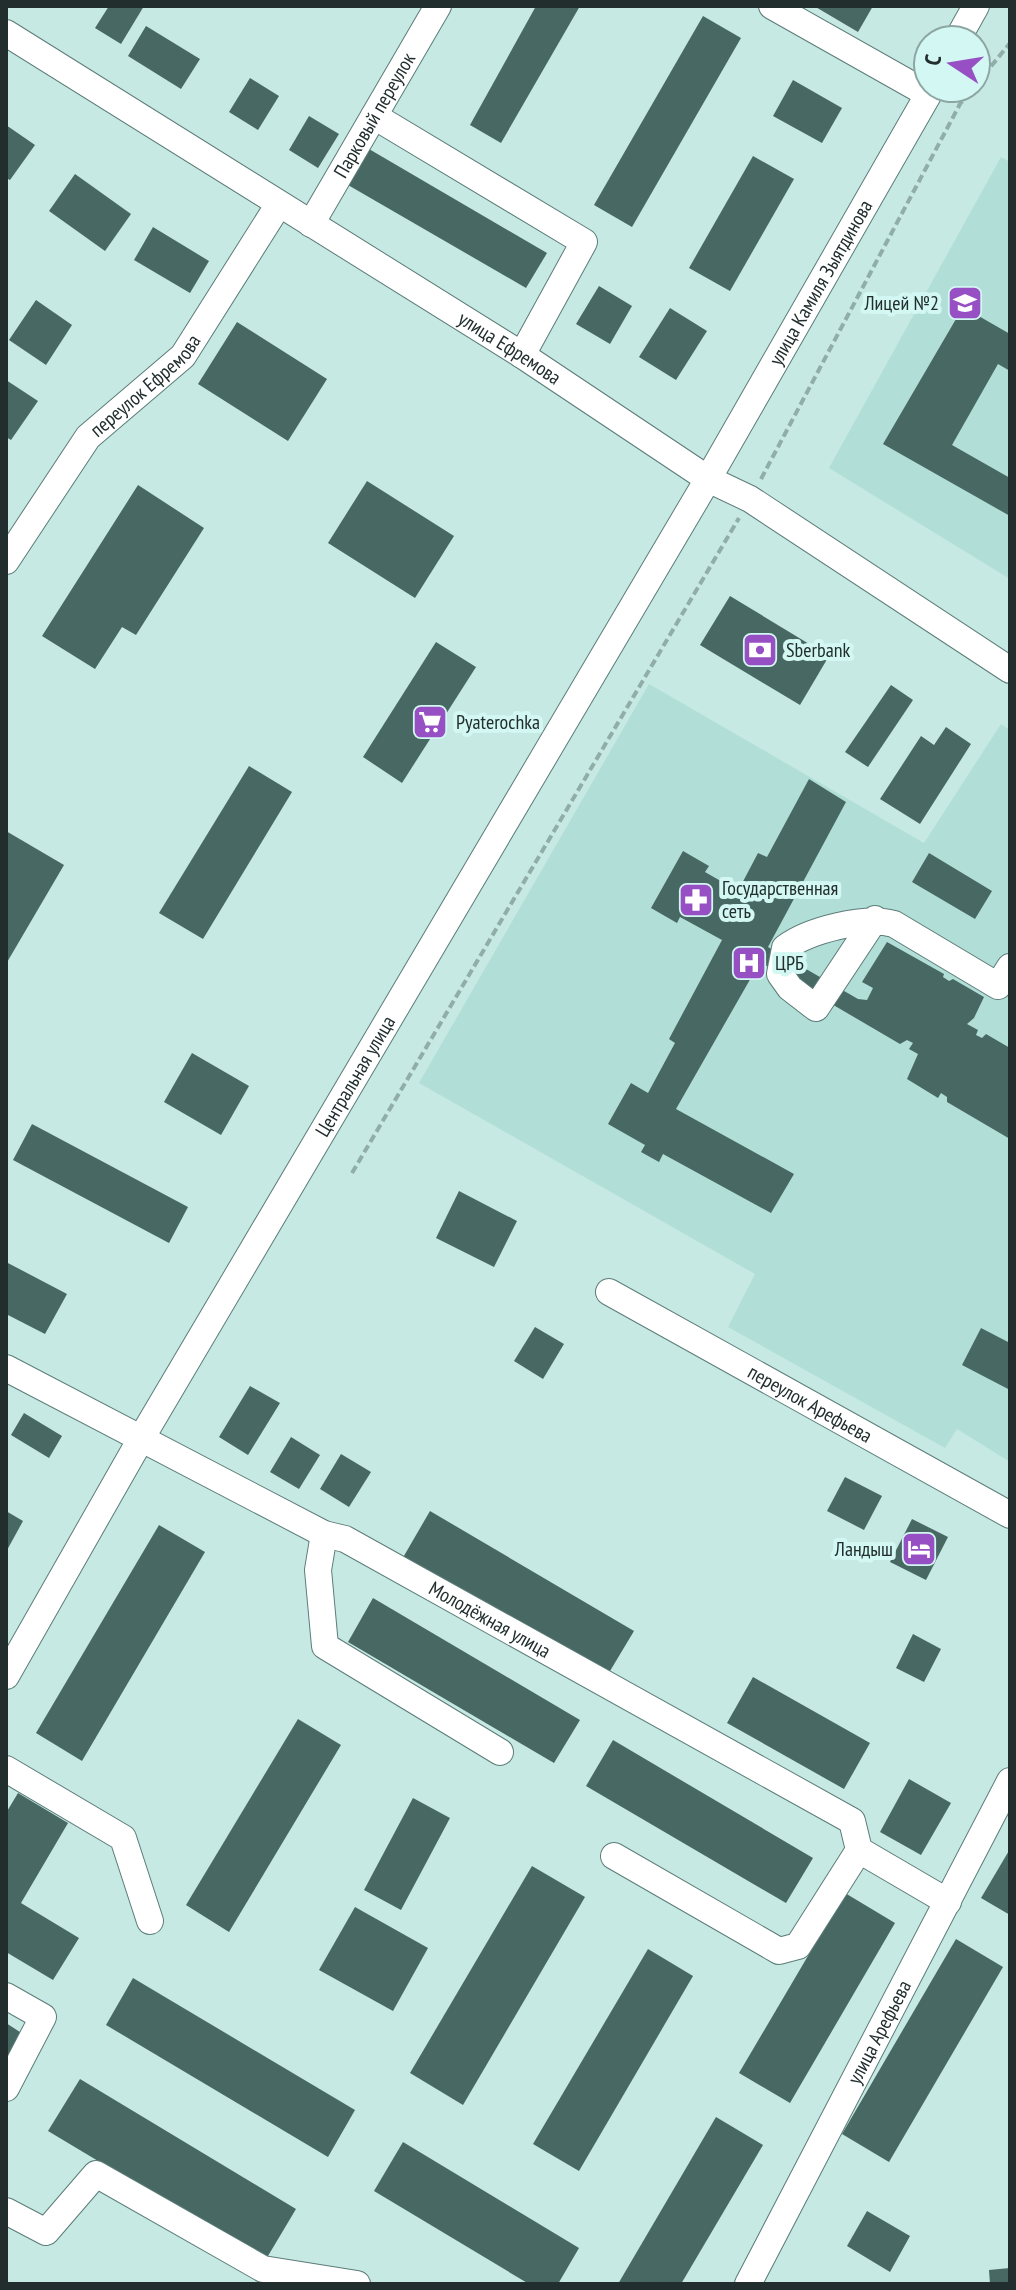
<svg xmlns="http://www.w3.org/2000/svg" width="1016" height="2290" font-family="'PT Sans Narrow',sans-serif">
<rect width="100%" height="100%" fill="#c6e9e4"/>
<g fill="#b2ded8">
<polygon points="1001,157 1010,162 1010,579 829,468"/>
<polygon points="649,684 924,843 1001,724 1010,730 1010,1462 957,1429 945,1448 728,1327 755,1274 419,1083"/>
</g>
<g fill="#486863">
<polygon points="109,6 144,6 121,44 95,28"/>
<polygon points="536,6 580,6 501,143 470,125"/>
<polygon points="814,6 873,6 858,32"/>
<polygon points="703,16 741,38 632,227 594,205"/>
<polygon points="146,26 200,59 181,89 128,56"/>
<polygon points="250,78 279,96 258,130 229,112"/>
<polygon points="793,80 842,108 822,143 773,116"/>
<polygon points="309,116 339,134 318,168 289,150"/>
<polygon points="6,125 35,145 10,180 6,178"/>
<polygon points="369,149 547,253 526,288 348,185"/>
<polygon points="753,156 794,179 730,291 689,268"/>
<polygon points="75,174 131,214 105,251 49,211"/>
<polygon points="153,227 209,261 190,293 134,260"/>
<polygon points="599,286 632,306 610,344 576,324"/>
<polygon points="36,300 72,325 46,365 9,340"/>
<polygon points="963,307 1010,334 1010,371 998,364 952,445 1010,478 1010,516 883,444"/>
<polygon points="670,308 707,331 676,380 639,357"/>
<polygon points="237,322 327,379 288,441 198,384"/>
<polygon points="6,380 38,401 11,440 6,437"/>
<polygon points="367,481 454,536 415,598 328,543"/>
<polygon points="138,485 204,528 136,635 122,627 95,669 42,636"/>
<polygon points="730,596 829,656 800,705 700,645"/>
<polygon points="436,642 476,667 402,783 363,757"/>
<polygon points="891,685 913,700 868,767 845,752"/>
<polygon points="946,727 971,744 920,824 880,799 921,736 934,745"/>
<polygon points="249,766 292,792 203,939 159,913"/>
<polygon points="809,779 846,802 768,947 858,999 867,1000 873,988 862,982 887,942 944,974 943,977 949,981 953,979 984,997 974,1018 967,1024 978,1030 976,1035 982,1038 986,1034 1010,1048 1010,1139 947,1102 947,1097 941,1093 938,1098 907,1079 918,1054 909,1049 913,1043 907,1040 900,1044 760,962 676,1109 794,1174 771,1213 663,1154 659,1162 641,1152 645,1145 608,1124 631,1083 648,1093 675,1043 669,1039 722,940 680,917 677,923 651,908 683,851 709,866 705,872 738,891 758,853 767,857"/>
<polygon points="6,831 64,865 6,964"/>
<polygon points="929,853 992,891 975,919 912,882"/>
<polygon points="192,1053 249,1086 221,1135 164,1102"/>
<polygon points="32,1124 188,1207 169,1243 13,1160"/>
<polygon points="459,1191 517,1221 494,1267 436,1238"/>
<polygon points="6,1262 67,1294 45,1334 6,1314"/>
<polygon points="535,1327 564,1344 543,1379 514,1361"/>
<polygon points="981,1328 1010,1343 1010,1390 962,1365"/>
<polygon points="250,1386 280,1403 248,1455 219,1437"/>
<polygon points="24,1413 62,1436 49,1458 11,1435"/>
<polygon points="291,1437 320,1455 299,1489 270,1472"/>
<polygon points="341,1454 371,1472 349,1507 320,1489"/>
<polygon points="845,1477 882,1496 864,1530 827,1511"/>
<polygon points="6,1511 23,1521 6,1552"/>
<polygon points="430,1511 634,1631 604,1681 401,1561"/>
<polygon points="912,1519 948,1537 926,1580 890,1562"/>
<polygon points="159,1525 205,1552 82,1761 36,1733"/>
<polygon points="373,1598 580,1720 554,1763 348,1642"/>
<polygon points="913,1634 941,1649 924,1682 896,1668"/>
<polygon points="753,1677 870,1743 844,1789 727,1723"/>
<polygon points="298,1719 341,1745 229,1932 186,1905"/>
<polygon points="613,1740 813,1858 786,1903 586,1786"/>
<polygon points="909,1779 951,1803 921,1855 880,1832"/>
<polygon points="18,1793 68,1823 21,1903 79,1938 53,1980 6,1952 6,1813"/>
<polygon points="413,1798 450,1818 401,1910 364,1890"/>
<polygon points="1010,1849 1010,1915 981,1898"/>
<polygon points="532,1866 585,1897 463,2105 410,2073"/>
<polygon points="845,1893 895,1923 790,2103 739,2073"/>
<polygon points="355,1907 428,1948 393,2011 319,1970"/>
<polygon points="956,1939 1003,1967 889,2162 842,2134"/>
<polygon points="648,1949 693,1976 579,2171 533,2144"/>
<polygon points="133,1978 355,2110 328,2157 106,2025"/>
<polygon points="6,2023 23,2034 6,2062"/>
<polygon points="80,2079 296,2209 265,2261 48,2131"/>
<polygon points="716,2117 763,2145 681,2284 618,2284"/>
<polygon points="403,2142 579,2248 558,2284 529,2284 374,2191"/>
<polygon points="867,2211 910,2236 890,2272 847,2246"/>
<polygon points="1010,2268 1010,2284 990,2284 989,2270"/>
</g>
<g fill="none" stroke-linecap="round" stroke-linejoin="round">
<g stroke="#5c7c78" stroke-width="28">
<g id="minor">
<polyline points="772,6 928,94"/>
<path id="s1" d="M 6,33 L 522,355 L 708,479 L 750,499 L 1010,670"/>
<polyline points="957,40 976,6"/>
<polyline points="374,116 584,242 522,355"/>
<path id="s2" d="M 311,224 L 438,6"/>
<path id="s3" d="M 6,561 L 88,437 L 183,356 L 279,204"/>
<path d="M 875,919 L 816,1008 L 790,988 L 780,974 L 785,948 C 809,930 865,916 894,924 L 998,986 L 1010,967"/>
<path id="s4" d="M 609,1292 L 1010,1515"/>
<path id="s5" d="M 6,1368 L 324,1534 L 345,1539 L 852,1821 L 859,1850 L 948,1902"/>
<polyline points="324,1534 318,1570 325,1646 500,1752"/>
<path id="s6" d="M 6,1676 L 142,1437 L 708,479 L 932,88"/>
<polyline points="6,1769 123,1838 150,1921"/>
<polyline points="614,1856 779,1951 798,1946 859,1850"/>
<polyline points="6,1996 43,2017 6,2088"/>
<polyline points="6,2211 46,2232 96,2174 263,2269 357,2284"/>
<path id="s7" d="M 748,2284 L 1010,1781"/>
</g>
</g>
<g stroke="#91ada9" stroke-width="4" stroke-dasharray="8 4" stroke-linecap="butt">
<polyline points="976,85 1010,43"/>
<polyline points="761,479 960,104 974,88"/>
<polyline points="352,1173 739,518"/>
</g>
<use href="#minor" stroke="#fff" stroke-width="26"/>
</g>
<defs>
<g id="school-square" transform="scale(1.8)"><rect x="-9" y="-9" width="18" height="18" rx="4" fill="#9750c4" stroke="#d3f7f2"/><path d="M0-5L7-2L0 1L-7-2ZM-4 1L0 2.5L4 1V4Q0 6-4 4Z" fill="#fff"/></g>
<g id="bank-square" transform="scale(1.8)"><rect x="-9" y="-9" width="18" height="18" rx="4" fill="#9750c4" stroke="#d3f7f2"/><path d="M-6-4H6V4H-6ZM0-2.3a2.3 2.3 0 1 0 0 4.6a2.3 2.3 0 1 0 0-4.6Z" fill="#fff"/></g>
<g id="supermarket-square" transform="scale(1.8)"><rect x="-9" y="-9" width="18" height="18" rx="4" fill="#9750c4" stroke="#d3f7f2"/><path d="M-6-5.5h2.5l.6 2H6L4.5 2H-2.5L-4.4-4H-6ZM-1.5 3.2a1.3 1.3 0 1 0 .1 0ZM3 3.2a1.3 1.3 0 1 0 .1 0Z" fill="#fff"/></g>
<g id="pharmacy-square" transform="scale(1.8)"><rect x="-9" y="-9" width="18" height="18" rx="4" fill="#9750c4" stroke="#d3f7f2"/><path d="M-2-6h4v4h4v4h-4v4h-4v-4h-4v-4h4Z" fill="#fff"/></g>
<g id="hospital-square" transform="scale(1.8)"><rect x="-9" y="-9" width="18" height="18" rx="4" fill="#9750c4" stroke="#d3f7f2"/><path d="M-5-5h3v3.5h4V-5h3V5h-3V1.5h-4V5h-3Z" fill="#fff"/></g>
<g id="hotel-square" transform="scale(1.8)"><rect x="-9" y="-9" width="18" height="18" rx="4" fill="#9750c4" stroke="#d3f7f2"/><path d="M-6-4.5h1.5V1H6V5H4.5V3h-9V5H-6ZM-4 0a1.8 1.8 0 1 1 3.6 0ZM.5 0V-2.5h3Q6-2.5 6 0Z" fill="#fff"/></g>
</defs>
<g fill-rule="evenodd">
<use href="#school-square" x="965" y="303"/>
<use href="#bank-square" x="760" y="650"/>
<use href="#supermarket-square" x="430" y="722"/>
<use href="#pharmacy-square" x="696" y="900"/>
<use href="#hospital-square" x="749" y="963"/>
<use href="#hotel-square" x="919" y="1549"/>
</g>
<g text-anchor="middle" stroke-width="8" stroke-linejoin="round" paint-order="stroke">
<g font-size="20" fill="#212e2d" stroke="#d3f7f2">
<text dy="7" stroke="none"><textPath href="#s2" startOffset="126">Парковый переулок</textPath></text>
<text dy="7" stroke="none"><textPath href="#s6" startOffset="1614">улица Камиля Зыятдинова</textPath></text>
<text dy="7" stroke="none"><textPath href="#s1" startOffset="594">улица Ефремова</textPath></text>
<text dy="7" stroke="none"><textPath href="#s3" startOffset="226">переулок Ефремова</textPath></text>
<text dy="7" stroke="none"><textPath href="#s6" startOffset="694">Центральная улица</textPath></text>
<text dy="7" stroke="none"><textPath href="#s4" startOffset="230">переулок Арефьева</textPath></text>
<text dy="7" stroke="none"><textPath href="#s5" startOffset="546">Молодёжная улица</textPath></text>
<text dy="7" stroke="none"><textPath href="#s7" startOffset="284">улица Арефьева</textPath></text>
</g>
<g font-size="20" fill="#212e2d" stroke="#d3f7f2" text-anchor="start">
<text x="939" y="310" text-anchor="end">Лицей №2</text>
<text x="786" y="657">Sberbank</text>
<text x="456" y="729">Pyaterochka</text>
<text x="722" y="895">Государственная<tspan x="722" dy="23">сеть</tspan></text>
<text x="775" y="970">ЦРБ</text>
<text x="893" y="1556" text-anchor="end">Ландыш</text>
</g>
</g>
<rect width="1016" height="2290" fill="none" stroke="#212e2d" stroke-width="16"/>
<g transform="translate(952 64) rotate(282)"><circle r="38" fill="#d3f7f2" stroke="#8ca7a3" stroke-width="2"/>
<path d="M0-6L14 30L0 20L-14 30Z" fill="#9750c4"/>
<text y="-12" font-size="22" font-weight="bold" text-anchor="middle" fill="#212e2d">С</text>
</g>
</svg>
